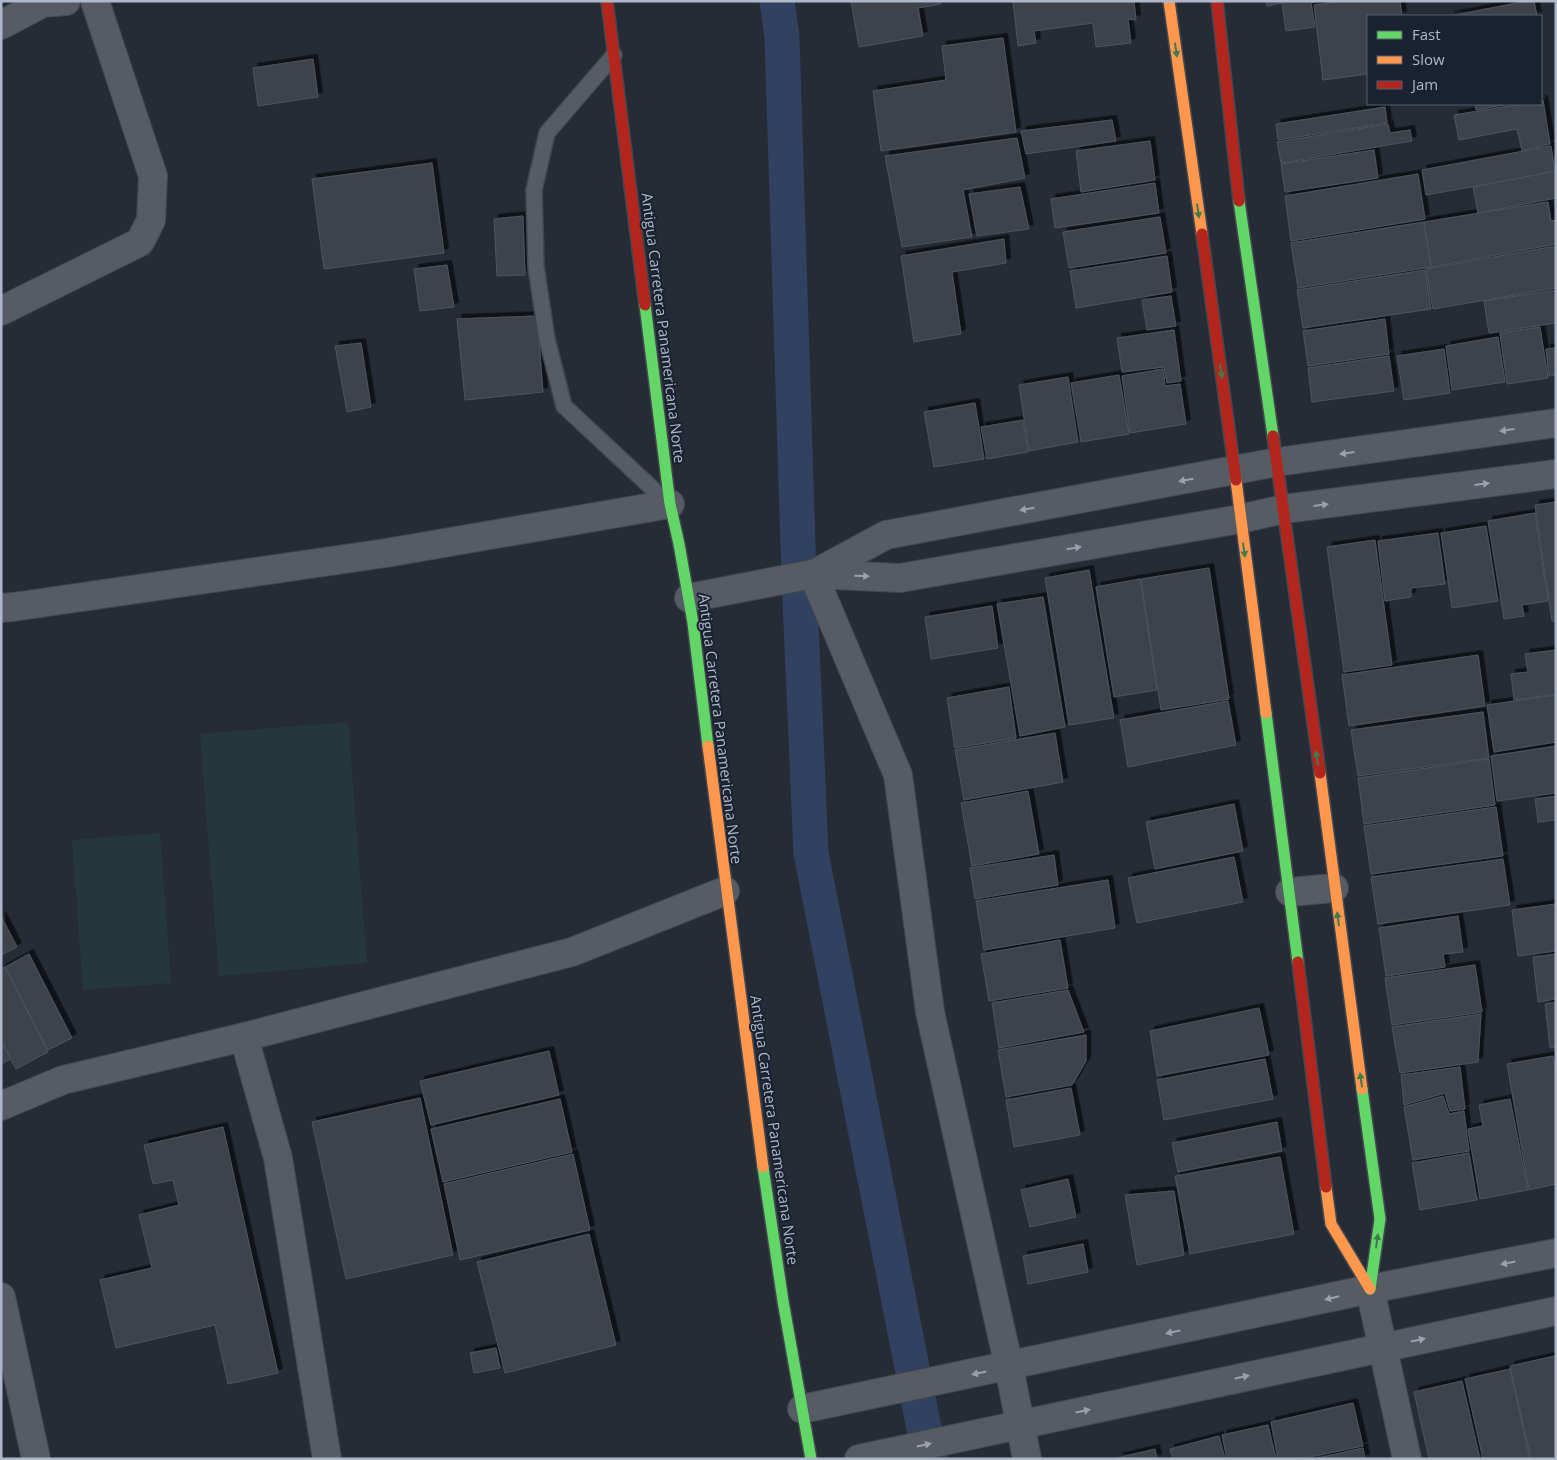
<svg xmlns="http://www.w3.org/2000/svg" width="1557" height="1460" font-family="'Open Sans',sans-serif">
<defs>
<filter id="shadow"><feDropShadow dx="4.5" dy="-4.5" stdDeviation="0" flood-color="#0009"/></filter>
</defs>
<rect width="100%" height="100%" fill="#262c36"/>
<g fill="#23373c">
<polygon points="348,722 367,963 219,976 200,734"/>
<polygon points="160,833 171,983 83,990 72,840"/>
</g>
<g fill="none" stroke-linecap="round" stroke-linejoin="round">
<polyline stroke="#30425f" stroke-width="35" points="777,1 782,37 799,577 811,853 930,1459"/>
</g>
<g fill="#3e434c" stroke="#4e545e" filter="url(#shadow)">
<polygon points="851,1 941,1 941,4 918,8 923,36 859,47"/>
<polygon points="1013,1 1134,1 1136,20 1128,19 1131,43 1096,47 1093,23 1034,31 1036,43 1018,46"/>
<polygon points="1266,1 1320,1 1311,3 1315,27 1286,31 1282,3 1267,6"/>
<polygon points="1341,1 1400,1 1402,16 1368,16 1368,74 1323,80 1314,5"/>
<polygon points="1527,1 1534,1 1537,16 1450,16"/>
<polygon points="1003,38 1016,132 881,151 873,91 946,80 942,46"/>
<polygon points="313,59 318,97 258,106 253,68"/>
<polygon points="1541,100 1543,100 1550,144 1522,151 1517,129 1459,140 1454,115 1522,104 1541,104"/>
<polygon points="1475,104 1509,104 1476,110"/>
<polygon points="1385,107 1387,123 1278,140 1276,124"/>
<polygon points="1112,120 1116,141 1026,154 1021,131"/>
<polygon points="1388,124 1390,133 1410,130 1412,141 1281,163 1277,142"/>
<polygon points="1017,138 1025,178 963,190 972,237 902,247 885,156"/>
<polygon points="1150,141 1155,180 1081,192 1076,151"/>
<polygon points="1551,146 1555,172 1426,195 1422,170"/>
<polygon points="1374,150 1378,178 1285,192 1281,164"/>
<polygon points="432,163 444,253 324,269 312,179"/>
<polygon points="1556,171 1556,198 1478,213 1473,187"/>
<polygon points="1418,174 1425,219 1291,241 1285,196"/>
<polygon points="1155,183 1159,213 1055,228 1051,199"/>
<polygon points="1020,187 1029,229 977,236 969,194"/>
<polygon points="1548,202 1551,221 1556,220 1556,244 1431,267 1424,222"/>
<polygon points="523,216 525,275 497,276 494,219"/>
<polygon points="1160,217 1166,253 1069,268 1063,232"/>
<polygon points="1424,222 1431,267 1298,288 1291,243"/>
<polygon points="1004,239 1006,263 952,272 961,334 914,342 901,256"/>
<polygon points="1556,246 1556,288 1433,309 1426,269"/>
<polygon points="1167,256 1172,292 1076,308 1070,271"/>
<polygon points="447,265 454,307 420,311 414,269"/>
<polygon points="1425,270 1431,309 1303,328 1297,290"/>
<polygon points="1556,290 1556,323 1489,333 1484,301"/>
<polygon points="1171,296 1176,326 1147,330 1142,300"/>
<polygon points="537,316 543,392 465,400 457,319"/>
<polygon points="1385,319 1389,354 1308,366 1303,331"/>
<polygon points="1540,327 1548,378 1507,384 1500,333"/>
<polygon points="1174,330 1181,381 1167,383 1164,367 1122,372 1117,338"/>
<polygon points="1498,337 1505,382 1452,390 1446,346"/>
<polygon points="361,343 371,407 347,412 335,346"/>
<polygon points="1556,348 1556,375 1549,376 1546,349"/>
<polygon points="1444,349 1450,393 1404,400 1397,356"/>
<polygon points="1389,356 1394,391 1312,402 1308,368"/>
<polygon points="1163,369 1165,386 1180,384 1186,424 1130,433 1122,376"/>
<polygon points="1119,375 1129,434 1081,442 1071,383"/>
<polygon points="1068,377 1078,442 1029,451 1019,385"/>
<polygon points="975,403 984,459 934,467 924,412"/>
<polygon points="1023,420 1028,452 987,459 981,427"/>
<polygon points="1556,502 1556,621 1552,621 1535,505"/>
<polygon points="1535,513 1548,601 1522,605 1524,616 1504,619 1488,521"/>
<polygon points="1486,526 1498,601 1452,608 1441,533"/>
<polygon points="1438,533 1445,584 1411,588 1411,597 1385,601 1378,541"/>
<polygon points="1375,540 1392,665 1344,672 1327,547"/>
<polygon points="1209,568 1229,699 1161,710 1141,579"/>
<polygon points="1089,570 1114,718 1069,725 1045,578"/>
<polygon points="1140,579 1157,690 1114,697 1096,587"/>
<polygon points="1043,597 1065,727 1020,736 997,604"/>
<polygon points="992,606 998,648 931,659 925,617"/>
<polygon points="1556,650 1556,694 1514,700 1511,674 1528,672 1525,654"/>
<polygon points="1478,655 1485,706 1349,726 1342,675"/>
<polygon points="1009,687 1016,738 955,748 947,698"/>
<polygon points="1556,695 1556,742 1494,752 1487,705"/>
<polygon points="1228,701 1236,745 1128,767 1120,720"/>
<polygon points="1483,712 1489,758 1358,776 1351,730"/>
<polygon points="1055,733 1063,782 964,800 955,750"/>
<polygon points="1556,746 1556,793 1497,801 1491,756"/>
<polygon points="1489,759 1495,805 1364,824 1358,778"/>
<polygon points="1028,791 1039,854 972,866 961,803"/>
<polygon points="1556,796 1556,820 1538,822 1535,799"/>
<polygon points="1234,804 1243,851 1155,869 1146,822"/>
<polygon points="1496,807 1503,856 1371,874 1364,826"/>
<polygon points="1054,855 1058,885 975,899 970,868"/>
<polygon points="1234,857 1243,902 1137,923 1128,878"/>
<polygon points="1503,859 1510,905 1378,924 1371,877"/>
<polygon points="1108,880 1115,928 984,950 976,901"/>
<polygon points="1556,904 1556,951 1518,956 1512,910"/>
<polygon points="1,916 17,947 1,955"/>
<polygon points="1458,916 1463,952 1443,954 1445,967 1386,976 1379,928"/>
<polygon points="1060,940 1068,988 989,1001 981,954"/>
<polygon points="29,954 72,1038 48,1050 5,967"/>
<polygon points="1556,954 1556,999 1538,1002 1533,957"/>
<polygon points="1475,965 1482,1012 1392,1025 1385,978"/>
<polygon points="5,967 48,1052 16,1069 1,1041 1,969"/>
<polygon points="1068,990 1084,1032 999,1048 992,1003"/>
<polygon points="1556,1002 1556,1047 1550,1048 1545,1004"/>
<polygon points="1259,1008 1269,1055 1157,1076 1150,1031"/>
<polygon points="1481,1014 1478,1062 1400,1073 1392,1027"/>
<polygon points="1086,1035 1086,1061 1072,1085 1006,1097 998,1050"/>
<polygon points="1,1041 11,1059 1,1064"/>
<polygon points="549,1051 559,1095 431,1125 420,1081"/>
<polygon points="1553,1056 1556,1070 1556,1184 1529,1190 1507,1064"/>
<polygon points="1265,1059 1273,1099 1164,1120 1157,1080"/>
<polygon points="1460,1067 1465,1109 1450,1111 1445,1093 1404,1105 1401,1075"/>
<polygon points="1071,1088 1080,1135 1014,1147 1006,1100"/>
<polygon points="1443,1096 1449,1114 1464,1111 1469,1151 1413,1160 1404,1107"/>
<polygon points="420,1098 453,1255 346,1279 312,1122"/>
<polygon points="560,1099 572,1152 443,1182 431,1129"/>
<polygon points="1510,1099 1528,1190 1480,1199 1468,1129 1483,1126 1479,1105"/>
<polygon points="1277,1122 1282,1151 1178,1172 1172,1143"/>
<polygon points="223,1127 278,1373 228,1384 215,1325 116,1348 100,1280 152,1268 139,1215 179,1205 173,1180 153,1184 144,1145"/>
<polygon points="1469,1153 1477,1200 1420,1210 1412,1163"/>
<polygon points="573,1154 590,1230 460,1260 444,1184"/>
<polygon points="1280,1157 1294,1234 1190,1254 1175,1176"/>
<polygon points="1068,1179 1076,1217 1030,1227 1021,1190"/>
<polygon points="1174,1191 1184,1255 1137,1265 1125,1195"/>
<polygon points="589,1234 616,1345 505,1373 477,1262"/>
<polygon points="1083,1244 1088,1272 1028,1284 1023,1256"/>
<polygon points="496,1348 500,1368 474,1373 470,1353"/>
<polygon points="1555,1356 1556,1459 1531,1459 1510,1366"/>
<polygon points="1510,1369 1530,1459 1483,1459 1465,1379"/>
<polygon points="1462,1381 1480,1459 1429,1459 1414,1392"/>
<polygon points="1353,1403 1363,1446 1300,1459 1278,1459 1271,1422"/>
<polygon points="1268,1425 1276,1459 1227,1459 1222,1435"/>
<polygon points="1219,1436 1225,1459 1173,1459 1170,1449"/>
<polygon points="1363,1448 1365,1459 1313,1459"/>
<polygon points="1155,1449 1157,1459 1117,1458"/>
</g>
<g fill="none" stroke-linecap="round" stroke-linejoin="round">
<g stroke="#43474f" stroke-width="18">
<polyline id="lane" points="614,55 547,133 534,190 536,267 547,339 564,406 669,504"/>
</g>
<g stroke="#43474f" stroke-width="30">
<g id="street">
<polyline points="1,25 43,3 66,1"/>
<polyline points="1,311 140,242 151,220 153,176 95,1"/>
<polyline points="813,574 898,775 930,1012 1009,1367 1027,1459"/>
<polyline points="814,574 886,535 1277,462 1556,423"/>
<polyline points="689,598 813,574 900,578 1240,519 1284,509 1556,474"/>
<polyline points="1,608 13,607 386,553 670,504"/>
<polyline points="1290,892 1334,888"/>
<polyline points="244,1037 278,1158 327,1459"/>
<polyline points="1,1106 63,1080 244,1037 572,952 725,891"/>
<polyline points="1370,1289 1407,1459"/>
<polyline points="1,1297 36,1459"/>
<polyline points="802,1409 1370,1289 1556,1253"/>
<polyline points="859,1459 1556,1311"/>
</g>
</g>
<g stroke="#43474f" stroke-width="14">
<g id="fast">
<polyline points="1239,201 1273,436"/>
<polyline points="645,305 670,504 679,544 693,623 708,746"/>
<polyline points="1266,713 1298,962"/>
<polyline points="1362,1089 1380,1219 1370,1289"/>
<polyline points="763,1167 783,1301 811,1459"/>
</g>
</g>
<g stroke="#43474f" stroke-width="14">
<g id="slow">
<polyline points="1169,1 1202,234"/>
<polyline points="1236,480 1266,713"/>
<polyline points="708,746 763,1167"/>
<polyline points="1320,773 1362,1089"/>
<polyline points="1326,1187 1331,1224 1370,1289"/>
</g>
</g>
<g stroke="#43474f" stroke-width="14">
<g id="jam">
<polyline points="607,1 645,305"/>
<polyline points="1217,1 1239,201"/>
<polyline points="1202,234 1236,480"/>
<polyline points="1273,436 1320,773"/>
<polyline points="1298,962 1326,1187"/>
</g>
</g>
<use href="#lane" stroke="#565b64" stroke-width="15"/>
<use href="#street" stroke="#565b64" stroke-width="28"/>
<use href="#fast" stroke="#63d668" stroke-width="11"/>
<use href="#slow" stroke="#ff974d" stroke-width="11"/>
<use href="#jam" stroke="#b3261e" stroke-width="11"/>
</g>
<defs><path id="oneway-solid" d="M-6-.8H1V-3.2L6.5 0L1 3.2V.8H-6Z" transform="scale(1.25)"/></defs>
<g fill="#3e7c4c">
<use href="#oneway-solid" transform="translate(1176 50) rotate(82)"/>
<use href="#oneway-solid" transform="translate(1198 211) rotate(82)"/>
<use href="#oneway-solid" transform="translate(1221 371) rotate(82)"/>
<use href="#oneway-solid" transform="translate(1244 550) rotate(82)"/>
<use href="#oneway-solid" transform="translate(1317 758) rotate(-98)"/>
<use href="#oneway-solid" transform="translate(1338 919) rotate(-98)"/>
<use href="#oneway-solid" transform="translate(1361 1080) rotate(-98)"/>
<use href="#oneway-solid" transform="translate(1377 1241) rotate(-82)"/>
</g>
<g fill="#99a1af">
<use href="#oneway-solid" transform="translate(1507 430) rotate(172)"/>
<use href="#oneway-solid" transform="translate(1347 453) rotate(172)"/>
<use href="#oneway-solid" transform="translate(1186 480) rotate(170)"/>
<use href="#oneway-solid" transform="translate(1482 484) rotate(-7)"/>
<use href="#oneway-solid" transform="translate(1321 505) rotate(-7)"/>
<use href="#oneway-solid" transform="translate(1027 509) rotate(170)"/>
<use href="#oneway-solid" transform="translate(1074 548) rotate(-10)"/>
<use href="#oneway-solid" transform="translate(862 576) rotate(2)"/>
<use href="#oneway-solid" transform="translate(1508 1263) rotate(169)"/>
<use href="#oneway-solid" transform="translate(1332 1298) rotate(167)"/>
<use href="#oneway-solid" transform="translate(1173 1332) rotate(168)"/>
<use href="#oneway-solid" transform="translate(1418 1340) rotate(-12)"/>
<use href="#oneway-solid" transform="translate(979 1373) rotate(168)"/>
<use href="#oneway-solid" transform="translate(1242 1377) rotate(-12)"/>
<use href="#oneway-solid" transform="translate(1083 1411) rotate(-12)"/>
<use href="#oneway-solid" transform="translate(924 1445) rotate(-12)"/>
</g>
<g text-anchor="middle" stroke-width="4" stroke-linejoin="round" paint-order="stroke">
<g font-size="15" fill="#afb8c8" stroke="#1a2231">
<text transform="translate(663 328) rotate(83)" y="5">Antigua Carretera Panamericana Norte</text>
<text transform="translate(720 729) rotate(83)" y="5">Antigua Carretera Panamericana Norte</text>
<text transform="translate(774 1130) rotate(82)" y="5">Antigua Carretera Panamericana Norte</text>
</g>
</g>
<rect width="1557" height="1460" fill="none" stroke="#afb8c8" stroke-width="5"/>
<rect x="1367" y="15" width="175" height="90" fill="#1a2231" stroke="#565e6d"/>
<rect x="1377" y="31" width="25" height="8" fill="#63d668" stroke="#565e6d"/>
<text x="1412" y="40" font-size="15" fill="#afb8c8">Fast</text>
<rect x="1377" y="56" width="25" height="8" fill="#ff974d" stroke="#565e6d"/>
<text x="1412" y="65" font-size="15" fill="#afb8c8">Slow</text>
<rect x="1377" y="81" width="25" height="8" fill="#b3261e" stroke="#565e6d"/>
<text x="1412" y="90" font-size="15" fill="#afb8c8">Jam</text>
</svg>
